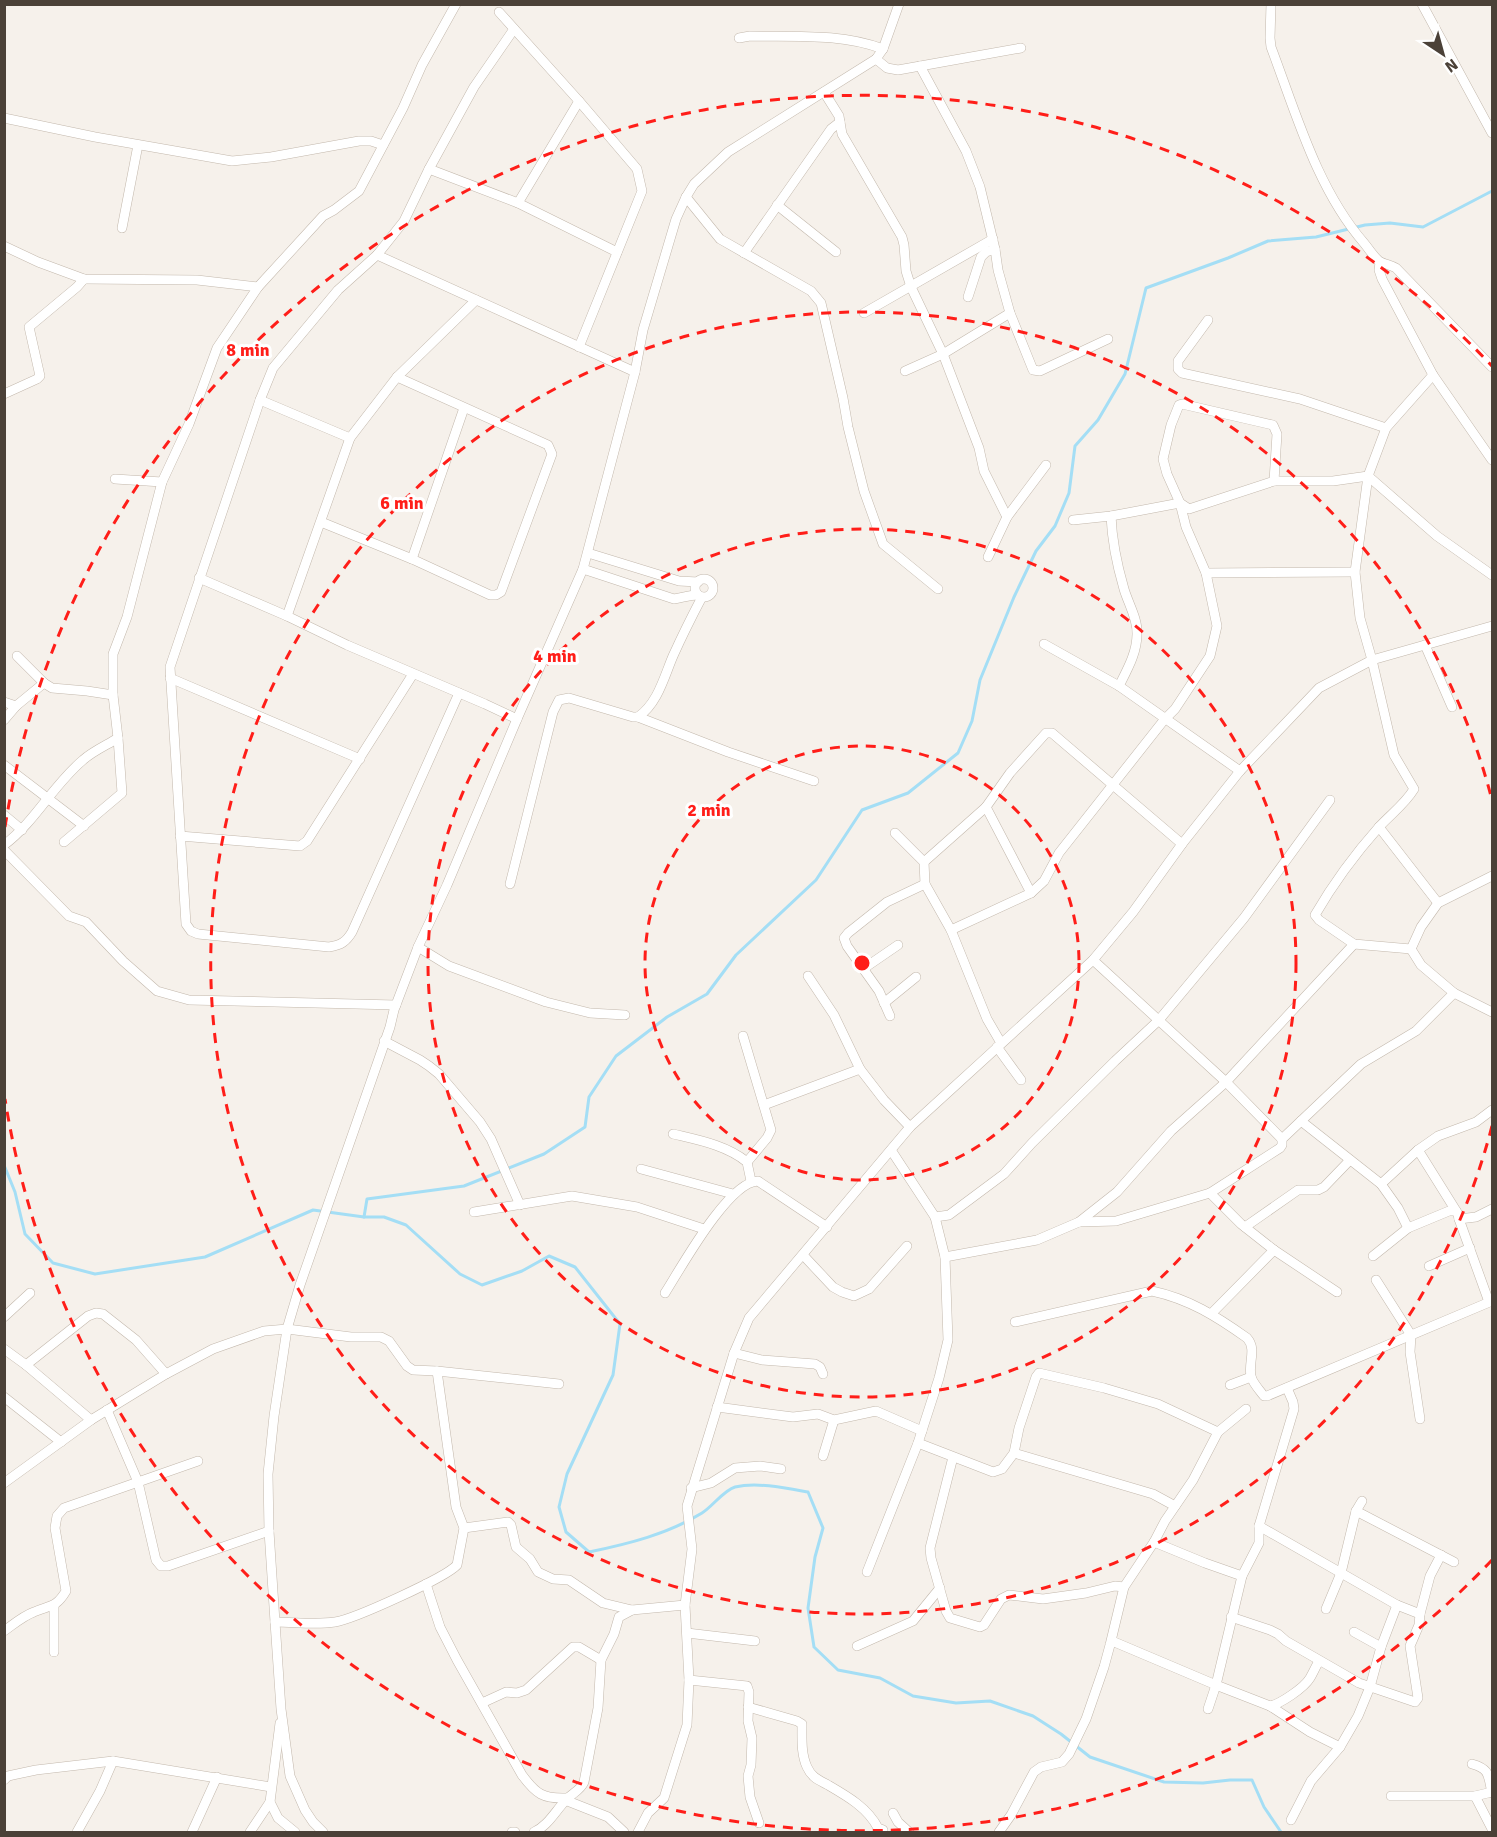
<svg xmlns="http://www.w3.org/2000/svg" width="1497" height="1837" font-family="Signika,sans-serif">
<rect width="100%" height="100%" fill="#f6f1eb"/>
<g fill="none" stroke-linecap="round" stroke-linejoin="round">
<g stroke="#a4def5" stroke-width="3">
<path d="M 4,1165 L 15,1192 L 25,1234 L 53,1263 L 95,1274 L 205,1257 L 313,1210 L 364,1217 L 384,1217 L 406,1225 L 460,1274 L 482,1285 L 522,1271 L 549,1256 L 575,1267 L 620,1324 L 613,1375 L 567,1474 L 559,1507 L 566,1532 L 589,1552 C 628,1544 668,1534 702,1513 C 712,1507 724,1490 735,1487 C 757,1482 786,1488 808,1492 L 823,1528 L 815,1557 L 808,1608 L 814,1647 L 838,1670 L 880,1678 L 913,1696 L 956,1703 L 990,1701 L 1033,1716 L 1061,1734 L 1090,1757 L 1164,1782 L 1203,1783 L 1230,1780 L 1252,1780 L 1264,1807 L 1281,1832"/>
<polyline points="364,1217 367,1199 464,1186 544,1154 585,1127 589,1097 616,1056 667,1017 707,994 736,955 816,880 862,810 908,793 958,753 972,721 980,680 1014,597 1036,551 1055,526 1069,493 1075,446 1098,420 1125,374 1146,288 1228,258 1268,241 1316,237 1365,225 1390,223 1423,227 1492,191"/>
</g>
<g stroke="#c3b8ac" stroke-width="10">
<g id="minor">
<path d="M 1271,4 L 1270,38 L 1271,47 C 1296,113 1317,189 1364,243 C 1369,249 1374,257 1379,261 C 1384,264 1391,265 1396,268 L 1492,367"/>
<polyline points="1422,4 1492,133"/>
<polyline points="499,12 579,101 637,169 642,191 579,347"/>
<path d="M 739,38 L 750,36 C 794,37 841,33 883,49"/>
<polyline points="876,59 887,68 898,70 1021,48"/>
<polyline points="920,66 966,151 980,187 995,249 998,270 1010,313 1033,370 1040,371 1108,339"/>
<polyline points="824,92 839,116 842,134 902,237 904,245 906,271 911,287 943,354 979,448 984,471 1007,517"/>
<polyline points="4,118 95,137 232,161 271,157 359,141 371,141 383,145"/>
<polyline points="429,169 518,203 617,252"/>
<polyline points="686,197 720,239 811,291 821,303 843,398 848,427 864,491 883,544 938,589"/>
<polyline points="518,203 579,101"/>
<polyline points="777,205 836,252"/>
<polyline points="122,228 138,145"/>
<polyline points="4,246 38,262 84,279 197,280 258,287"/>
<polyline points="744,253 831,129 840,122"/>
<polyline points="377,255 635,372"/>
<polyline points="1380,262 1379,270 1382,279 1433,375 1492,460"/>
<polyline points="968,297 981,257 986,252 995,249"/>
<polyline points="864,313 993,239"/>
<polyline points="1208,320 1178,361 1178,369 1182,373 1300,399 1386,428"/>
<polyline points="905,371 943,354 1010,313"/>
<polyline points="4,394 37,379 40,376 29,327 77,287 84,279"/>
<polyline points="260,400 350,438"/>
<polyline points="115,479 162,482"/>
<path d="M 1111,516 C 1112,541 1117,565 1124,589 C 1128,603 1138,619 1137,634 C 1137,653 1127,670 1119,686"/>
<polyline points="1073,520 1111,516 1180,503 1189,509 1274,481 1333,481 1368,476 1437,536 1492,575"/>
<polyline points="321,522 412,559 490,595 496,595 501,592 552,454 548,445 397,377"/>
<polyline points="588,553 679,581 698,582"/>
<polyline points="988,557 1007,517 1046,465"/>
<polyline points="412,559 464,408"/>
<path d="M 583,569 L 674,599 C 682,598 689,595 698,595"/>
<polyline points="1206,573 1355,572"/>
<polyline points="199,578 287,616 347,645 485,704 517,719"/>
<circle cx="704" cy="588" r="9"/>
<polyline points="287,616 350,438 397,377 476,300"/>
<polyline points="1044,644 1119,686 1240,771"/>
<polyline points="1425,645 1452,707"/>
<polyline points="17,656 44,683 52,688 87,691 113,695"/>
<polyline points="170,678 360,759"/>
<path d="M 459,693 L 352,932 C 346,942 341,945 329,947 L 198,934 L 191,931 L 186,924 L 170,667 L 260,400 L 273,368 L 338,290 L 377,255 L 404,221 L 429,169 L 474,87 L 514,29"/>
<polyline points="4,702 16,706"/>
<path d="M 638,717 C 658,703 664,677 673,656 C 682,636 692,616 702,597"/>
<polyline points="4,720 16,706 44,683"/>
<polyline points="4,765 84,826"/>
<polyline points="986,807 1031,893"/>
<polyline points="4,815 22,830"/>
<polyline points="1379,827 1438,903"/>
<polyline points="895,833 924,862 925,884 951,930 987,1019 1001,1043"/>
<polyline points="180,836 300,846 307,841 413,674"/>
<polyline points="64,842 122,793 118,738 113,695 113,654 127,617 162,482 189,424 217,348 258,287 323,216 334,210 359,191 403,108 422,65 456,4"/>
<path d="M 4,845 C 35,822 53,785 83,760 C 93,751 107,745 118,738"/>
<polyline points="4,850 69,916 86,922 123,961 157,991 189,1000 396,1005"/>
<polyline points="924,862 986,807 1010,773 1046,733 1052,733 1182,844"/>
<polyline points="510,884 553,712 559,700 569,698 633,717 638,717 728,752 814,781"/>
<polyline points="951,930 1031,893 1044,881 1059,853 1164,720 1175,709 1210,656 1217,626 1206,573 1186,527 1180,503 1167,474 1163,459 1171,425 1179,405 1182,404 1273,425 1277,434 1274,481"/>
<polyline points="418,947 449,966 546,1002 590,1013 625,1015"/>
<path d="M 1411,949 L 1354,944 L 1319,920 L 1315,915 C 1333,884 1355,854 1379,827 C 1391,814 1405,804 1414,789 L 1394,755 L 1372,660 L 1360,618 L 1355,572 L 1368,476 L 1386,428 L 1433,375"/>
<polyline points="1411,949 1421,927 1438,903 1492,876"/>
<polyline points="1411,949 1421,965 1454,993 1492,1012"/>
<polyline points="1093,960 1226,1082 1282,1139"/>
<polyline points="863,969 898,945"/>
<polyline points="808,976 834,1015 860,1069 884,1100 910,1127"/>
<polyline points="884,1003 916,977"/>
<polyline points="890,1016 879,991 847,946 844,938 848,933 887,902 925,884"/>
<polyline points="743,1036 771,1130 767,1138 747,1162"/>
<polyline points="384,1041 420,1060 429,1066 439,1074 480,1122 491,1139 520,1205"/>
<polyline points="997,1047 1021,1080"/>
<polyline points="764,1105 860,1069"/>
<polyline points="1301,1121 1381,1184 1398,1208 1408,1228"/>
<path d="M 673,1134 C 698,1140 726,1145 747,1162 L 751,1181"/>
<polyline points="1418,1150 1458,1214 1459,1219 1489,1302"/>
<polyline points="641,1169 733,1194"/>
<polyline points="1381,1184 1418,1150 1438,1136 1476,1122 1492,1110"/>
<polyline points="1210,1193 1241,1224 1274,1250 1337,1292"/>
<polyline points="474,1212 572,1196 637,1207 704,1229"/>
<polyline points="935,1217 949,1215 1004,1174 1032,1143 1115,1061 1159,1020 1244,918 1330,800"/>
<polyline points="1459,1219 1476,1217 1492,1209"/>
<polyline points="1079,1222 1116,1221 1210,1193 1280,1148 1282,1145 1282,1139 1361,1064 1416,1031 1454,993"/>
<polyline points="1245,1227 1298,1190 1318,1190 1324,1187 1350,1160"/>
<polyline points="803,1255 833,1287 842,1292 854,1296 869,1289 907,1246"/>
<polyline points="1373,1256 1408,1228 1449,1211 1456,1211"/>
<polyline points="945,1257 1037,1240 1079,1222 1117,1192 1171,1131 1226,1082 1354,944"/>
<polyline points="1429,1266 1470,1248"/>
<polyline points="1376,1280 1411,1335 1410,1352 1420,1419"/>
<path d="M 665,1293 C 681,1268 728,1182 758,1181 L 827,1227"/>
<polyline points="1212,1313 1274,1250"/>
<polyline points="4,1317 30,1293"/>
<path d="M 1015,1322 L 1152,1291 C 1189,1299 1216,1316 1247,1338 C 1257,1349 1248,1363 1251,1376 C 1252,1382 1260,1391 1264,1396 L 1267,1396 L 1492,1301"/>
<polyline points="4,1349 26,1365 88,1316 96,1313 103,1314 136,1340 166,1374"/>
<polyline points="734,1353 762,1360 815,1364 820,1367 823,1374"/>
<polyline points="26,1365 91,1420"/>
<polyline points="1230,1385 1251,1377"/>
<polyline points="4,1397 61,1442"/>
<polyline points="717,1407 793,1417 818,1414 834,1420 876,1411 922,1431"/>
<polyline points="107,1410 138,1482 156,1560 161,1566 168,1566 269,1531"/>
<polyline points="918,1443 993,1472 1002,1469 1014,1453 1019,1428 1036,1377 1039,1373 1104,1388 1158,1404 1218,1432"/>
<polyline points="1014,1453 1153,1494 1175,1506"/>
<polyline points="823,1456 834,1420"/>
<polyline points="953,1457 930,1548 931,1558 946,1611 950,1618 980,1627 984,1625 1001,1599 1009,1595 1043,1599 1086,1593 1115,1586 1124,1587"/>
<polyline points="4,1483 91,1420 166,1374 213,1349 264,1331 287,1329 351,1337 381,1337 389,1341 407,1366 413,1370 437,1371 559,1384"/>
<polyline points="691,1488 711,1483 735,1468 760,1466 781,1469"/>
<polyline points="1356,1511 1454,1562"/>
<polyline points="1259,1526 1397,1605 1420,1614"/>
<polyline points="464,1528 508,1522 511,1525 516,1547 530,1559 538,1572 553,1579 569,1580 603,1603 632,1610 685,1605"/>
<polyline points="1154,1542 1205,1563 1242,1576"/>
<polyline points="867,1572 918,1443 939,1378 948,1340 945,1257 935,1217 891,1150"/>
<path d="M 426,1584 L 440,1627 L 457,1660 L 522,1775 C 536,1794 543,1799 567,1798"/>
<polyline points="54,1605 54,1652"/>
<polyline points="1326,1609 1341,1573 1356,1511 1362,1501"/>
<polyline points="1231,1617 1270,1630 1278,1634 1286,1641 1359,1683 1415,1702 1418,1698 1410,1646 1419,1625 1420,1614 1430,1576 1441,1555"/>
<path d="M 275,1622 C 295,1622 316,1625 335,1622 C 354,1619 445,1578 457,1565 L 464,1528 L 456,1507 L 437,1371"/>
<path d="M 4,1631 C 14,1624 23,1616 34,1612 C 50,1605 56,1608 66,1591 L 55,1528 L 57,1516 L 64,1508 L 198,1461"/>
<polyline points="1354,1632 1381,1647"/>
<polyline points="687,1633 755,1641"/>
<path d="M 1112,1641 L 1216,1685 L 1270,1706 C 1280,1704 1304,1688 1310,1678 C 1313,1673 1316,1666 1319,1661"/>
<polyline points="857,1646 913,1621 940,1588"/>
<polyline points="689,1680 747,1686 749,1692 748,1721 752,1738 751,1765 748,1776 750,1797 759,1823"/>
<polyline points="482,1703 506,1692 517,1693 526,1690 573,1647 579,1647 601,1660"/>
<polyline points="1270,1706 1310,1732 1340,1747"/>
<path d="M 748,1707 L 797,1721 L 802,1724 C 802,1739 801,1754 807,1767 C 812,1778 819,1780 828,1785 C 847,1796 868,1808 878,1828 L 883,1830"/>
<polyline points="1208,1709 1216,1685 1242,1576 1259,1543 1259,1526 1294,1409 1293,1402 1287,1388"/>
<polyline points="280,1723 270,1802 278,1818 295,1832"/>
<path d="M 1472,1764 C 1490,1769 1488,1775 1492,1793"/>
<polyline points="4,1780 8,1776 36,1770 113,1761 271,1787"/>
<polyline points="1391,1796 1475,1796 1492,1792"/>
<polyline points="1475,1796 1492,1829"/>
<polyline points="565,1800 608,1817 624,1832"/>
<polyline points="893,1813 898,1822 909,1832"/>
<polyline points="1291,1820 1311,1781 1340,1747 1358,1716 1370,1687 1381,1647 1397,1605"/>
<polyline points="77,1832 100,1791 113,1761"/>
<polyline points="192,1832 217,1777"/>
<polyline points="250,1832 270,1802"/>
<polyline points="323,1832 313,1822 305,1810 290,1776 281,1709 275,1622 269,1531 268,1474 274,1416 287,1329 300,1285 390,1027 394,1010 418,947 447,885 517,719 583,569 635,372 643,330 676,219 686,197 694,184 728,152 876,59 883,49 899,4"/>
<polyline points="512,1832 515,1832"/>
<path d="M 534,1832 C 548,1826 556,1810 566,1800 C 572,1793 580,1791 584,1782 L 598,1708 L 601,1660 L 614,1634 L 619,1617 L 632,1610"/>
<polyline points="638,1832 648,1813 664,1798 687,1725 689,1680 685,1605 692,1549 687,1506 734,1353 749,1318 910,1127 1093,960 1133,912 1182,844 1240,771 1319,688 1372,660 1492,626"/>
<polyline points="999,1832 1011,1815 1034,1772 1041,1767 1062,1762 1069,1754 1086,1719 1104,1667 1110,1645 1124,1587 1154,1542 1165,1521 1193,1480 1218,1432 1246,1409"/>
</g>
</g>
<use href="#minor" stroke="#fff" stroke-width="9"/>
</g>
<g fill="none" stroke="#ff1e19" stroke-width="3" stroke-dasharray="10 8">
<circle cx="862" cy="963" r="217"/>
<circle cx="862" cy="963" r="434"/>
<path d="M1492 1126A651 651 0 1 1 1492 800"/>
<path d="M1492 1560A868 868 0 0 1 5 1099M5 827A868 868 0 0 1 1492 366"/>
</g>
<circle cx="862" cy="963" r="9" fill="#ff1e19" stroke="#fff" stroke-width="3"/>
<g font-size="18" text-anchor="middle" font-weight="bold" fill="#ff1e19" stroke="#fff" stroke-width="6" stroke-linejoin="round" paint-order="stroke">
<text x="248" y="356">8 min</text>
<text x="402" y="509">6 min</text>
<text x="555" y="662">4 min</text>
<text x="709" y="816">2 min</text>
</g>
<rect width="1497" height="1837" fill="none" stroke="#4b4138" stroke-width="12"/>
<g transform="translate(1443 54) rotate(144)" stroke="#ffffff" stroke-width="4.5" paint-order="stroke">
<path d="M0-4.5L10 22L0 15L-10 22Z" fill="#4b4138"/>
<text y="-9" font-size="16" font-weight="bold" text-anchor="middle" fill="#4b4138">N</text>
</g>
</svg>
